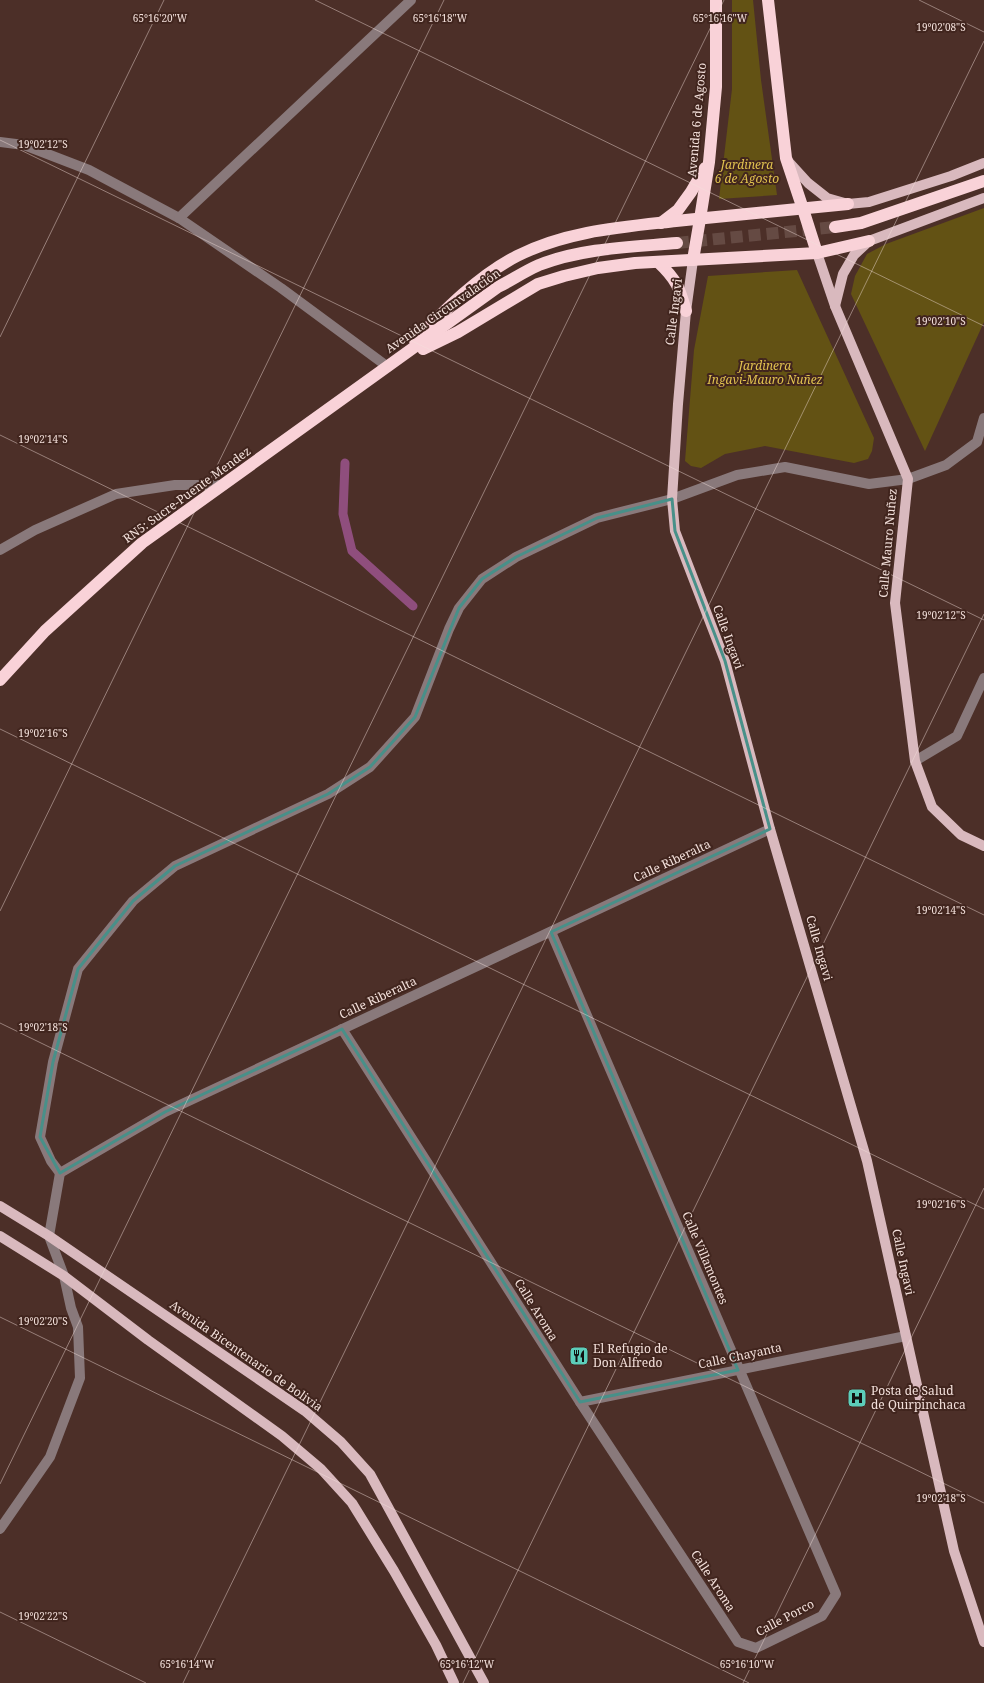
<svg xmlns="http://www.w3.org/2000/svg" width="984" height="1683" font-family="'Noto Serif',serif">
<rect width="100%" height="100%" fill="#4c2f28"/>
<g fill="#635214">
<polygon points="732,0 753,0 761,80 777,195 719,199 732,89"/>
<polygon points="984,208 984,322 925,451 851,294 855,276 867,254 886,244"/>
<polygon points="797,270 874,438 872,451 868,459 854,463 765,446 725,454 701,468 691,466 685,461 694,350 708,276"/>
</g>
<g fill="none" stroke-linecap="round" stroke-linejoin="round">
<polyline stroke="#8f4e7d" stroke-width="9" points="345,463 343,514 352,551 413,606"/>
<polyline stroke="#654a43" stroke-width="12" stroke-dasharray="12 6" stroke-linecap="butt" points="677,243 835,227"/>
<g stroke="#89797b" stroke-width="10">
<polyline points="0,142 24,145 89,170 179,218 281,288 388,367"/>
<polyline points="179,218 411,0"/>
<polyline points="0,550 35,530 116,494 175,485 224,485"/>
<polyline points="915,761 957,736 984,678"/>
<polyline points="342,1029 580,1402 738,1642 756,1648 822,1616 836,1594 551,932"/>
<polyline points="60,1173 51,1161 40,1137 53,1062 78,969 133,901 175,866 328,794 370,767 415,717 449,629 459,608 482,579 516,557 597,518 672,499 737,475 785,467 869,484 908,479 946,465 977,442 984,418"/>
<polyline points="60,1173 165,1112 770,829"/>
<polyline points="580,1402 906,1336"/>
<polyline points="0,1529 50,1457 80,1378 78,1327 71,1308 64,1276 49,1236 60,1173"/>
</g>
<g stroke="#d9b9be" stroke-width="10">
<polyline points="788,161 808,183 827,198 848,204 869,202 951,176 984,163"/>
<polyline points="817,253 835,306 908,479 895,603 915,761 932,807 961,835 984,846"/>
<polyline points="693,260 686,311 678,404 672,499 675,531 725,661 770,829 867,1161 954,1551 984,1642"/>
<polyline points="835,306 843,274 854,255 869,241 984,198"/>
<polyline points="0,1206 49,1236 305,1411 341,1442 370,1474 484,1683"/>
<polyline points="0,1236 64,1276 148,1340 282,1436 321,1469 352,1503 394,1571 436,1645 454,1683"/>
</g>
<g stroke="#f9d2d8" stroke-width="12">
<polyline points="768,0 786,158 803,209"/>
<polyline points="700,219 709,162 716,87 716,0"/>
<polyline points="661,223 678,210 691,192 705,168"/>
<polyline points="835,227 861,223 984,181"/>
<path d="M 658,262 C 677,280 679,287 686,311"/>
<path d="M 415,341 C 445,310 478,276 517,256 C 566,231 622,227 676,221 C 733,215 790,210 848,204"/>
<polyline points="423,349 458,332 538,284 564,276 598,268 635,263 817,253 869,241"/>
<path d="M 0,680 L 45,631 L 142,543 L 498,287 C 512,280 525,271 539,265 C 582,248 632,247 677,243"/>
</g>
<g stroke="#f9d2d8" stroke-width="12">
<polyline points="803,209 817,253"/>
<polyline points="693,260 700,219"/>
</g>
</g>
<path fill="none" stroke="#489089" stroke-width="3" stroke-linejoin="round" d="M 672,499 L 675,531 L 725,661 L 770,829 L 551,932 L 738,1370 L 580,1402 L 342,1029 L 165,1112 L 60,1173 L 40,1137 L 53,1062 L 78,969 L 133,901 L 175,866 L 328,794 L 370,767 L 415,717 L 459,608 L 482,579 L 516,557 L 597,518 Z"/>
<path fill="none" stroke="#f3e0db" stroke-width="1" stroke-opacity="0.45" d="M 315,0 L 984,326M 919,0 L 984,32M 0,140 L 984,620M 0,337 L 164,0M 0,435 L 984,915M 0,729 L 984,1209M 0,911 L 444,0M 0,1023 L 984,1503M 0,1317 L 749,1683M 0,1484 L 724,0M 0,1612 L 146,1683M 183,1683 L 984,41M 463,1683 L 984,614M 743,1683 L 984,1188"/>
<defs>
<g id="restaurant-square" transform="scale(1)"><rect x="-9" y="-9" width="18" height="18" rx="4" fill="#5cceba" stroke="#41251e"/><path d="M-5-6h1v4h1v-4h1v4h1v-4h1v5L-1.5 .5V6h-2V.5L-5-1ZM5-6V6H3V1.5H1.5Q1.5-4 5-6Z" fill="#111"/></g>
<g id="hospital-square" transform="scale(1)"><rect x="-9" y="-9" width="18" height="18" rx="4" fill="#5cceba" stroke="#41251e"/><path d="M-5-5h3v3.5h4V-5h3V5h-3V1.5h-4V5h-3Z" fill="#111"/></g>
</defs>
<g fill-rule="evenodd">
<use href="#restaurant-square" x="579" y="1356"/>
<use href="#hospital-square" x="857" y="1398"/>
</g>
<g text-anchor="middle" stroke-width="4" stroke-linejoin="round" paint-order="stroke">
<g font-size="12" fill="#f3e0db" stroke="#41251e">
<text transform="translate(697 120) rotate(-85)" y="4">Avenida 6 de Agosto</text>
<text transform="translate(443 311) rotate(-35)" y="4">Avenida Circunvalación</text>
<text transform="translate(674 312) rotate(-83)" y="4">Calle Ingavi</text>
<text transform="translate(187 495) rotate(-36)" y="4">RN5: Sucre-Puente Mendez</text>
<text transform="translate(888 543) rotate(-85)" y="4">Calle Mauro Nuñez</text>
<text transform="translate(728 637) rotate(70)" y="4">Calle Ingavi</text>
<text transform="translate(672 861) rotate(-25)" y="4">Calle Riberalta</text>
<text transform="translate(819 948) rotate(74)" y="4">Calle Ingavi</text>
<text transform="translate(378 998) rotate(-25)" y="4">Calle Riberalta</text>
<text transform="translate(705 1258) rotate(67)" y="4">Calle Villamontes</text>
<text transform="translate(903 1262) rotate(78)" y="4">Calle Ingavi</text>
<text transform="translate(536 1310) rotate(58)" y="4">Calle Aroma</text>
<text transform="translate(246 1356) rotate(35)" y="4">Avenida Bicentenario de Bolivia</text>
<text transform="translate(740 1356) rotate(-12)" y="4">Calle Chayanta</text>
<text transform="translate(713 1581) rotate(57)" y="4">Calle Aroma</text>
<text transform="translate(785 1618) rotate(-28)" y="4">Calle Porco</text>
</g>
<g font-size="12" font-style="italic" fill="#e1c24f" stroke="#41251e">
<text x="747" y="169">Jardinera<tspan x="747" dy="14">6 de Agosto</tspan></text>
<text x="765" y="370">Jardinera<tspan x="765" dy="14">Ingavi-Mauro Nuñez</tspan></text>
</g>
<g font-size="12" fill="#f3e0db" stroke="#41251e" text-anchor="start">
<text x="593" y="1353">El Refugio de<tspan x="593" dy="14">Don Alfredo</tspan></text>
<text x="871" y="1395">Posta de Salud<tspan x="871" dy="14">de Quirpinchaca</tspan></text>
</g>
</g>
<g font-size="10" text-anchor="middle" fill="#f3e0db" stroke="#41251e" stroke-width="4" stroke-linejoin="round" paint-order="stroke">
<text x="160" y="22">65°16'20"W</text>
<text x="440" y="22">65°16'18"W</text>
<text x="720" y="22">65°16'16"W</text>
<text x="941" y="31">19°02'08"S</text>
<text x="43" y="148">19°02'12"S</text>
<text x="941" y="325">19°02'10"S</text>
<text x="43" y="443">19°02'14"S</text>
<text x="941" y="619">19°02'12"S</text>
<text x="43" y="737">19°02'16"S</text>
<text x="941" y="914">19°02'14"S</text>
<text x="43" y="1031">19°02'18"S</text>
<text x="941" y="1208">19°02'16"S</text>
<text x="43" y="1325">19°02'20"S</text>
<text x="941" y="1502">19°02'18"S</text>
<text x="43" y="1620">19°02'22"S</text>
<text x="187" y="1668">65°16'14"W</text>
<text x="467" y="1668">65°16'12"W</text>
<text x="747" y="1668">65°16'10"W</text>
</g>
</svg>
